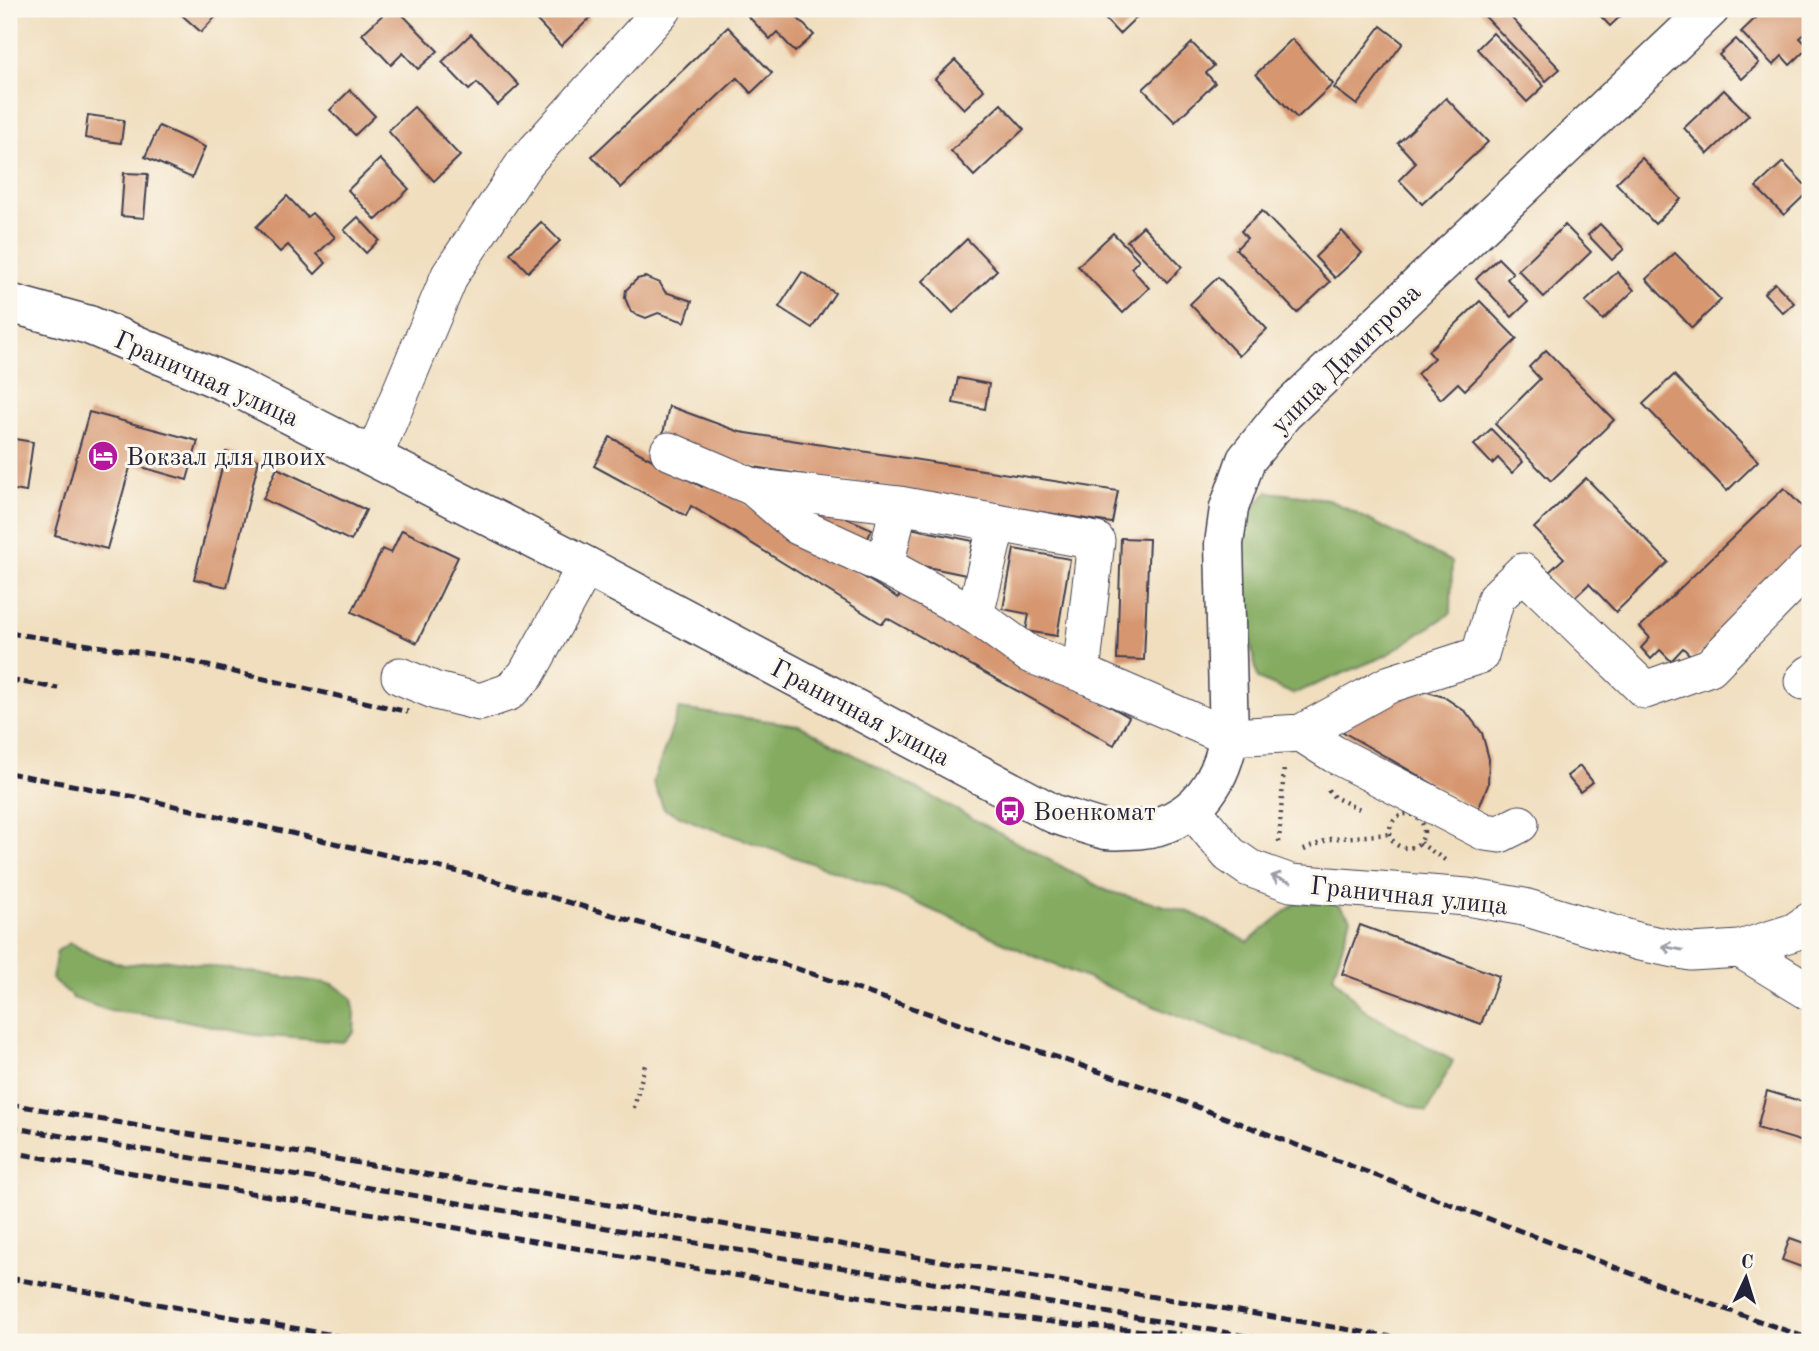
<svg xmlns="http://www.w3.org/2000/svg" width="1819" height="1351" font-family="'Old Standard TT',serif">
<rect width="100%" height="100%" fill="#fbf7ec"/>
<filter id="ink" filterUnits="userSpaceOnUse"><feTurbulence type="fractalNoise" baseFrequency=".0143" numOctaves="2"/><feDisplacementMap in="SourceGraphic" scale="14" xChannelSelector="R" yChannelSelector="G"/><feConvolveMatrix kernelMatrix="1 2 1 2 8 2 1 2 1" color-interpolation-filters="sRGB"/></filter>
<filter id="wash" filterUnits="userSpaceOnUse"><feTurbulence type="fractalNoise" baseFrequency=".00686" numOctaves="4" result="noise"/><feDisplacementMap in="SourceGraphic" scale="28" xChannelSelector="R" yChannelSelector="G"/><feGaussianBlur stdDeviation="1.57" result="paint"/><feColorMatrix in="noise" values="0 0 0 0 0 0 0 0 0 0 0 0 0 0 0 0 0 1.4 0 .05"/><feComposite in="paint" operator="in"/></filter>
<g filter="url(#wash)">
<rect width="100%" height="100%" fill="#f0debe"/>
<g fill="#84ab61" stroke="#53664e" stroke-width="2">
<polygon points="1268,492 1328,499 1452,562 1451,613 1385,656 1293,694 1258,679 1238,582 1244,517"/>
<polygon points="679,709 799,725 1107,891 1192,913 1248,942 1297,902 1336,903 1351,918 1333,976 1364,1010 1453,1061 1427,1112 1182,1018 1036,957 881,887 701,825 664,809 653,782"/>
<polygon points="70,943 91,954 124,965 169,960 333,984 352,998 355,1014 354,1032 343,1042 254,1035 168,1017 110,1011 73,998 52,979 57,951"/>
</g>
<g id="blocks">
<g fill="#d69670">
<polygon points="175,9 219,9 221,11 201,32"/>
<polygon points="389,9 397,9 438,51 418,69 403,53 391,65 362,34"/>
<polygon points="526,9 581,9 590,18 561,46"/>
<polygon points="756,9 789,9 814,35 795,52 777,32 770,39 748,16"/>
<polygon points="1096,9 1145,9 1119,34"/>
<polygon points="1481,9 1503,9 1560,69 1546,81 1479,10"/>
<polygon points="1594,9 1628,9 1610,26"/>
<polygon points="1765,9 1810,9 1810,29 1800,38 1809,47 1790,65 1782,56 1773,65 1741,32"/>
<polygon points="1381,26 1403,43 1357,105 1334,88"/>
<polygon points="728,27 772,73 751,93 737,78 621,188 592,156"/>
<polygon points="1493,33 1544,86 1527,102 1477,49"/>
<polygon points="471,34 519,85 498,105 477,83 469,90 442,62"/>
<polygon points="1292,39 1333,84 1297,118 1256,74"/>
<polygon points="1736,39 1759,63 1742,79 1719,55"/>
<polygon points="1192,43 1214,66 1206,73 1215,83 1175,122 1143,89"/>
<polygon points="955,60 984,90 964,109 935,79"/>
<polygon points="350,90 375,116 355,135 330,110"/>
<polygon points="1724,90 1749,115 1708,154 1684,128"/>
<polygon points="1446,98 1488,142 1422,204 1399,180 1416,163 1398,143"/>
<polygon points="1001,104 1024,129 974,176 951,151"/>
<polygon points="414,107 460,156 434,181 388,131"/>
<polygon points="88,115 124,120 121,143 85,138"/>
<polygon points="159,126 205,147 192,178 145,157"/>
<polygon points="1642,158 1681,199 1655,224 1616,183"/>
<polygon points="380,159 409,189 376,220 348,190"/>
<polygon points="1783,162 1810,190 1784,215 1756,187"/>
<polygon points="124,173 148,174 144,218 121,216"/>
<polygon points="287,196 307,217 312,213 335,237 317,254 326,263 315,274 288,245 280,252 256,227"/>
<polygon points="1262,211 1330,282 1297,313 1236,249 1247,238 1241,231"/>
<polygon points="358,217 379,240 366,253 344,230"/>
<polygon points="541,222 560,241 528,272 510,253"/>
<polygon points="1600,224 1624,249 1612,260 1588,235"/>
<polygon points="1565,225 1591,252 1544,297 1518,270"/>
<polygon points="1143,226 1182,267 1167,282 1127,241"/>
<polygon points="1342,231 1362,253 1335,278 1315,257"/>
<polygon points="1113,233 1139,260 1131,268 1149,288 1123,313 1078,266"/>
<polygon points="967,239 997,270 953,313 923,281"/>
<polygon points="1675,253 1721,300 1692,328 1646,279"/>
<polygon points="1498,258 1513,273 1507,279 1528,302 1512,317 1476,279"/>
<polygon points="802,272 835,293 812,328 779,307"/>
<polygon points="1617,272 1634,290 1603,320 1585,302"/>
<polygon points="645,277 660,283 665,292 692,301 685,322 658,313 646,318 631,312 625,298 626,290 637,279"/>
<polygon points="1218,277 1267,329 1239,356 1190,304"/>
<polygon points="1775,283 1794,303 1783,313 1764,293"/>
<polygon points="1480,301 1517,339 1465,390 1458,383 1441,399 1417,374 1434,358 1428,351"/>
<polygon points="1546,350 1614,420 1551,481 1495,424 1540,379 1529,367"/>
<polygon points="1674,375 1758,461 1727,491 1643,404"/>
<polygon points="958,378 989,384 985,409 953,403"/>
<polygon points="669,406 740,432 1118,491 1112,523 735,464 662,438"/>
<polygon points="89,412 198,441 187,480 131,464 107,549 55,535"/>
<polygon points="1491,429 1523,462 1512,473 1498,458 1492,464 1474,445"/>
<polygon points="610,437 702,487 707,480 898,598 902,590 1129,717 1114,745 887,618 882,624 691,506 686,516 594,466"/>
<polygon points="9,438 33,442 26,492 9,489"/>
<polygon points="226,452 259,460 227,587 194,579"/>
<polygon points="277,468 366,510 351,541 263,499"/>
<polygon points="1586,478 1668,562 1616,612 1589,584 1573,599 1548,573 1564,558 1534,528"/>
<polygon points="1784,488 1810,515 1810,546 1694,659 1683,648 1671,661 1660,650 1651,659 1641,648 1650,638 1640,627"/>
<polygon points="811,503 872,529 864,547 803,521"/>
<polygon points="910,528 973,541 966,575 903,562"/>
<polygon points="402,530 458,557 417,643 352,612 382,549 391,553"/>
<polygon points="1121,538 1149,539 1144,660 1117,659"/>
<polygon points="1014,549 1070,559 1057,636 1026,631 1029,614 1003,609"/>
<polygon points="1421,690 1444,697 1466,712 1482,733 1489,759 1488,785 1478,810 1343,732 1357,713"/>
<polygon points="1580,766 1593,782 1580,792 1567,776"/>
<polygon points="1360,925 1499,976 1481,1024 1342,974"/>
<polygon points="1767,1091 1810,1104 1810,1144 1757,1128"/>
<polygon points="1790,1238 1810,1245 1810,1270 1782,1260"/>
</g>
</g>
</g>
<g filter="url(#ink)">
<use href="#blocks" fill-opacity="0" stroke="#413e4f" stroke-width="2"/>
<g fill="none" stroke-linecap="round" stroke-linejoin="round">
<g stroke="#413e4f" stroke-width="39">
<g id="minor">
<polyline points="669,451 753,487 899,505 1096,541 1081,673"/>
<polyline points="374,456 450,275 524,164 663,9"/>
<polyline points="753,487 798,526 885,566 975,615 1029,654 1081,673 1229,737 1301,733 1390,684 1480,655 1496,598 1523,572 1645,690 1710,667 1810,565"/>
<polyline points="885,566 899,505"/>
<polyline points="975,615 997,523"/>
<polyline points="400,676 436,691 480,702 509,692 526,675 586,566"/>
<polyline points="1803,681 1810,674"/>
<polyline points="1301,733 1334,754 1485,832 1500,834 1520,824"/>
<polyline points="1192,809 1229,854 1249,868 1291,883 1467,897 1524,907 1640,942 1691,952 1740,949 1794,932 1810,921"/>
<polyline points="1740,949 1810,992"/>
</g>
</g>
<g stroke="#413e4f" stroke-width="41">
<path id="major" d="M 9,303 L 89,325 L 232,385 L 586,566 L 1054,814 C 1071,819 1089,826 1106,830 C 1113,831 1121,830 1128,830 C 1185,830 1219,792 1229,737 L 1224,544 L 1229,508 L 1246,460 L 1283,414 L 1710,9"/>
</g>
<g stroke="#413e4f" stroke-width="4.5" stroke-dasharray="2 5" stroke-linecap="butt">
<polyline points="1328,790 1334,797 1362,810"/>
<circle cx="1407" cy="831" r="17"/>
<polyline points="1279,842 1284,767"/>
<polyline points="1420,843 1445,860"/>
<polyline points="1304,850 1329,839 1390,834"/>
<polyline points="634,1108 645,1065"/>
</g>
<use href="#minor" stroke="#fff" stroke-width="37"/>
<use href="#major" stroke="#fff" stroke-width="38"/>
<g stroke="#22223b" stroke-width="5" stroke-dasharray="10 5" stroke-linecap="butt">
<polyline points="9,633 165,656 408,712"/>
<polyline points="9,680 58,688"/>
<polyline points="9,773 140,798 481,877 792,967 1153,1090 1711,1304 1810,1339"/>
<polyline points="9,1104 1422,1342"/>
<polyline points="9,1127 1282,1342"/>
<polyline points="9,1152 905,1304 1077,1325 1181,1334"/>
<polyline points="9,1278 373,1342"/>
</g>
</g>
<defs><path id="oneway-shaft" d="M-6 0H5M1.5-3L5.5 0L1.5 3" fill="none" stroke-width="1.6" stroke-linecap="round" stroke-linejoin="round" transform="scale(1.75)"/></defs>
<g stroke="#9c9ca7">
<use href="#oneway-shaft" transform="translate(1281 879) rotate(-162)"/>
<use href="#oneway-shaft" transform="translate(1672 948) rotate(-169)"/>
</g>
</g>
<defs>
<g id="hotel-disc" transform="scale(1.575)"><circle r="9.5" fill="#b5179e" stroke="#fbf7ec"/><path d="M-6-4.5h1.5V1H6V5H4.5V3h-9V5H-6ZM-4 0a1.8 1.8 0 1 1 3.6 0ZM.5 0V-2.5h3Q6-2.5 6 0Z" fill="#fff"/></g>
<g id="bus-disc" transform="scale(1.575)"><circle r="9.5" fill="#b5179e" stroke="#fbf7ec"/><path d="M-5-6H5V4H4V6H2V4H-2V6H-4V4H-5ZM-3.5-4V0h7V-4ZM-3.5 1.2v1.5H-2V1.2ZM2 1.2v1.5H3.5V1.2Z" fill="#fff"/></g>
</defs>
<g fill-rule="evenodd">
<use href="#hotel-disc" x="103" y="456"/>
<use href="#bus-disc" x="1010" y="811"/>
</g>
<g text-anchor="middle" stroke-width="6" stroke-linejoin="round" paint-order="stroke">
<g font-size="26" fill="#22223b" stroke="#fbf7ec">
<text transform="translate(1345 358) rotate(-45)" y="9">улица Димитрова</text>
<text transform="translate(207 378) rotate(24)" y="9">Граничная улица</text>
<text transform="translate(861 712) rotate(28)" y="9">Граничная улица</text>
<text transform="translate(1409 895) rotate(6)" y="9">Граничная улица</text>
</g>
<g font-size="26" fill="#22223b" stroke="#fbf7ec" text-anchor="start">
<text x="126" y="465">Вокзал для двоих</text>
<text x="1033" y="820">Военкомат</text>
</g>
</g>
<rect width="1819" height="1351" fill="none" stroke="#fbf7ec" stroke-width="35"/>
<g transform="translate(1746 1278) rotate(4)" stroke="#fbf7ec" stroke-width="5" paint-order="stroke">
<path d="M0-5L12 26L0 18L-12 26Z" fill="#22223b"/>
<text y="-10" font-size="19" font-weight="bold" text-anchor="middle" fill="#22223b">С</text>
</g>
</svg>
